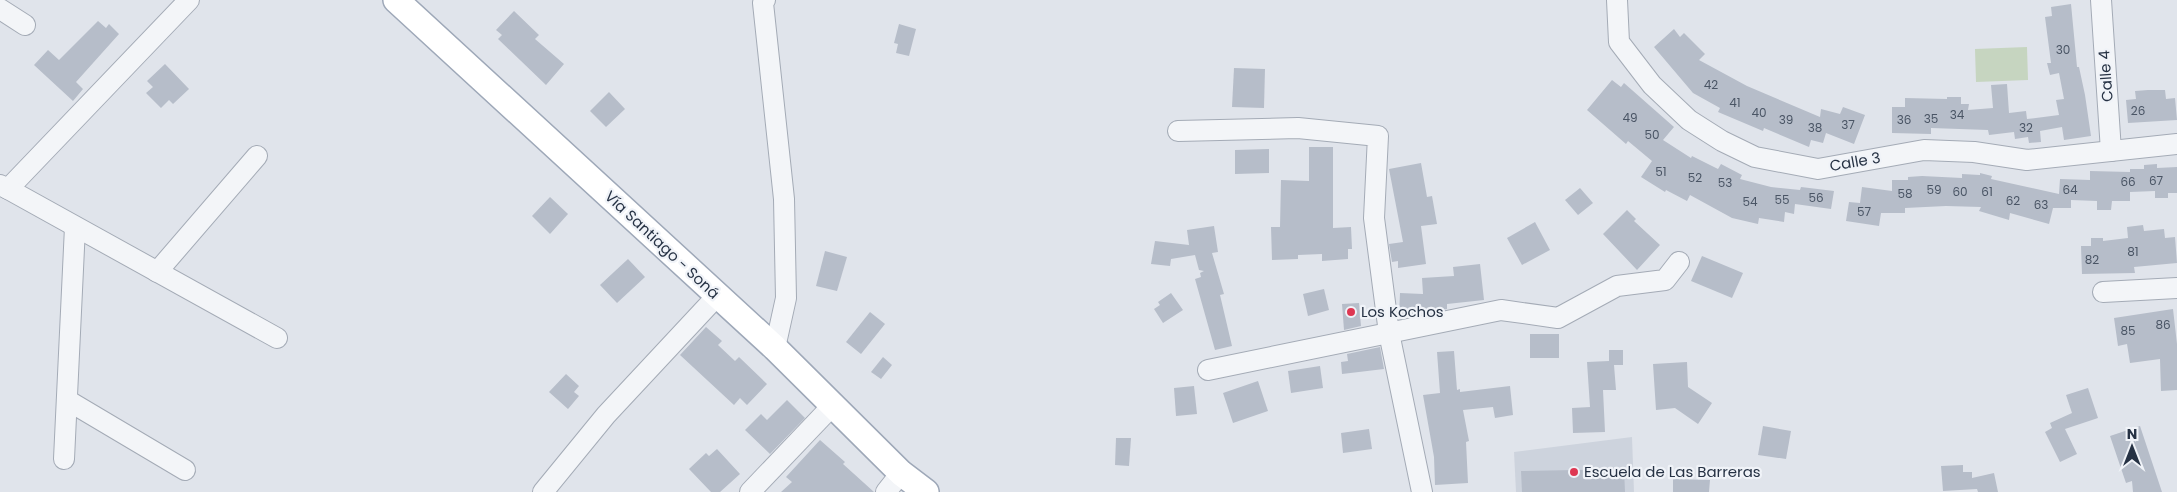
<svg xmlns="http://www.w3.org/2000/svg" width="2177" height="492" font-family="Poppins,sans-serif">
<rect width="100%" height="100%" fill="#e0e4eb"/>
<polygon fill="#cdd3dd" points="1632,437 1634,492 1516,492 1514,452"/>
<polygon fill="#c6d5c0" points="2027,47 2028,80 1976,82 1975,49"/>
<g fill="#b6bdc9">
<polygon points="2071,4 2077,67 2079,67 2085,95 2091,136 2064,140 2062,127 2040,131 2041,142 2029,143 2028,137 2015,139 2014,132 1989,135 1988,130 1931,128 1931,134 1892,133 1892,107 1905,107 1905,98 1947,99 1947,97 1961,97 1961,104 1969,104 1968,110 1993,108 1991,85 2007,84 2009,113 2026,111 2027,119 2059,115 2056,100 2064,99 2059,73 2050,75 2047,63 2051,63 2045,17 2052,16 2051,7"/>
<polygon points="514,11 539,35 535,39 564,64 546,85 498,39 502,35 496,30"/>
<polygon points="98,21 106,28 109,24 119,34 76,82 83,89 73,101 34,65 48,50 59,60"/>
<polygon points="899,24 916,29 909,56 896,53 898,44 894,43"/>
<polygon points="1674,29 1680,37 1684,33 1705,54 1699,60 1747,86 1820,117 1821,109 1840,114 1843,107 1865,115 1854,144 1826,133 1823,143 1811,140 1809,147 1764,128 1763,131 1718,112 1720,108 1693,93 1654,47"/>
<polygon points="165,64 189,89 173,104 169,100 161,108 146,93 153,87 147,81"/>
<polygon points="1234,68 1265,69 1264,108 1232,107"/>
<polygon points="1612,80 1621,87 1624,83 1674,127 1663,140 1691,158 1692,156 1718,169 1721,164 1742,175 1740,179 1771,187 1800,190 1801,187 1834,191 1831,209 1795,204 1794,214 1785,212 1784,222 1759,218 1758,224 1732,218 1690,195 1687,201 1666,190 1665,192 1641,177 1652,161 1628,141 1626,144 1587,110"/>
<polygon points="2148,90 2165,90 2166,99 2175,98 2177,120 2128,123 2126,100 2136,99 2135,91"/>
<polygon points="609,92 625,109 606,127 590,111"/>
<polygon points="1309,147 1333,147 1333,228 1351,227 1352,249 1348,249 1348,259 1322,261 1322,254 1298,255 1298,259 1272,260 1271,227 1280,227 1281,180 1309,181"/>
<polygon points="1269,149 1269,173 1235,174 1235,150"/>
<polygon points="1421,163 1427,197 1432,196 1437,224 1421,226 1426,264 1398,268 1398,261 1392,262 1389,244 1403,242 1389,169"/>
<polygon points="2157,164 2157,168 2177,167 2177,193 2168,193 2168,198 2155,198 2155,191 2130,192 2130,201 2112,201 2111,210 2097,210 2097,201 2071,200 2071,208 2053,208 2049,224 2010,213 2009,220 1979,211 1981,207 1946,206 1905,208 1905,213 1881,213 1879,226 1846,221 1849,202 1860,203 1862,187 1892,191 1892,180 1908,180 1908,177 1922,176 1962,178 1962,174 1980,175 1980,173 1992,176 1991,179 2059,194 2060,179 2090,180 2090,171 2130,172 2130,169 2144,169 2144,165"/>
<polygon points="1580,188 1593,203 1578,215 1565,200"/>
<polygon points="550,197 568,214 550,234 532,216"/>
<polygon points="1627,210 1636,219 1634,221 1660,245 1637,270 1603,234"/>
<polygon points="1535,222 1550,250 1522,265 1507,238"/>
<polygon points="2143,225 2144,231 2164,229 2165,238 2175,237 2177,263 2134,267 2135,273 2082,274 2081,246 2091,246 2091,238 2103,238 2103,241 2128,238 2127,227"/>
<polygon points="1214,226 1218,252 1212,253 1224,294 1220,295 1232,346 1215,350 1195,279 1201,277 1200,273 1204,271 1199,270 1195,255 1171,259 1170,266 1151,264 1155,241 1189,245 1187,230"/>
<polygon points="825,251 847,257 837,291 816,286"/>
<polygon points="1702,256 1743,273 1732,298 1691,281"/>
<polygon points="628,259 645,277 617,303 600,285"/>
<polygon points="1480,264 1484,300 1447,304 1447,309 1418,315 1399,315 1400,293 1423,294 1422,278 1454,276 1453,267"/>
<polygon points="1324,289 1329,310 1308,316 1303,294"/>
<polygon points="1171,293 1183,310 1163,323 1154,309 1160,305 1158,302"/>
<polygon points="1359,303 1361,326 1344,330 1342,304"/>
<polygon points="2173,309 2177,344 2177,390 2161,391 2160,359 2130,363 2127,344 2118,346 2114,318"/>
<polygon points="870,312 885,324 861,354 846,342"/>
<polygon points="706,327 722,341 718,345 735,361 739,357 767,384 747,405 740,398 734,405 680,355"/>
<rect x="1530" y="334" width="29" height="24"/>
<polygon points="1380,347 1384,369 1342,374 1341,362 1348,361 1347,354"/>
<polygon points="1609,350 1623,350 1623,365 1614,365 1616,390 1603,390 1605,432 1573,433 1572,408 1590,407 1587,362 1609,361"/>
<polygon points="1454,351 1457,390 1460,389 1460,392 1510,386 1513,415 1495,418 1493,407 1463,410 1469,441 1466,442 1468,483 1435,485 1434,457 1423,395 1440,393 1437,352"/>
<polygon points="883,357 892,365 881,379 871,372"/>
<polygon points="1687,362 1688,387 1712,403 1698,424 1675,408 1656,410 1653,364"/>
<polygon points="1320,366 1323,388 1291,393 1288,371"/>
<polygon points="566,374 579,386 574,392 579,396 568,409 549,392"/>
<polygon points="1258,381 1268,411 1233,423 1223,393"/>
<polygon points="1194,386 1197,414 1176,416 1174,388"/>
<polygon points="2088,388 2098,418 2065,429 2077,454 2060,462 2045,432 2052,428 2050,423 2072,413 2066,395"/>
<polygon points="787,400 805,418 770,454 745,430 761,414 767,420"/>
<polygon points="1763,426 1791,431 1786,459 1758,455"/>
<polygon points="2140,426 2162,492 2133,492 2132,481 2126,483 2110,436"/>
<polygon points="1369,429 1372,449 1343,453 1341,433"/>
<polygon points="1116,438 1131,438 1129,466 1115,465"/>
<polygon points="820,440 845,462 843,464 874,492 781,492 792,482 786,477"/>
<polygon points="717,449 740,474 720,492 711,492 689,469 706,453 709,456"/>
<polygon points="1963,465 1963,472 1972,472 1972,478 1994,473 1998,492 1978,492 1977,489 1943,491 1941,466"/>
<polygon points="1624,469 1625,492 1522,492 1521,471"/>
<polygon points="1673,479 1710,480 1709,492 1673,492"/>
</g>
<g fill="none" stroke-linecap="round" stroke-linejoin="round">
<g stroke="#a4abb6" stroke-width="22">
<g id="minor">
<polyline points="765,0 763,3 784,199 786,298 775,348"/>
<polyline points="1617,0 1619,42 1652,85 1689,120 1722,141 1755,157 1818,169 1924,150 1974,152 2027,160 2177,144"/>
<polyline points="2101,0 2111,151"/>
<polyline points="0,9 25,25"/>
<polyline points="1178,131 1298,128 1378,136 1374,218 1389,333 1422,492"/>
<polyline points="0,185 8,189 189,0"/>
<polyline points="8,189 277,338"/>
<polyline points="157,272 257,156"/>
<polyline points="2103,292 2177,288"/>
<polyline points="1208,370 1501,310 1558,318 1617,286 1665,280 1679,262"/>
<polyline points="67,400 185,470"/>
<polyline points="64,459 75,227"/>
<polyline points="543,492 606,415 717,296"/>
<polyline points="750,492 833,405"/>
<polyline points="886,492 901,473"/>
</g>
</g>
<g stroke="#9ea8b8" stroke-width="28">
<polyline id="major" points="396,0 775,348 901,473 926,492"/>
</g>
<use href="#minor" stroke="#f3f5f8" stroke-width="20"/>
<use href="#major" stroke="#fff" stroke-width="25"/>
</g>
<g fill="#de3752" stroke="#f0f3f8" stroke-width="2">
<circle cx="1351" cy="312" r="5"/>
<circle cx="1574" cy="472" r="5"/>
</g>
<g text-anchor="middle" stroke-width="4.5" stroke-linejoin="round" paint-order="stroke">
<g font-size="12" fill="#4a5565">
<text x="2063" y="54">30</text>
<text x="1711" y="89">42</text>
<text x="1735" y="107">41</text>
<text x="2138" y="115">26</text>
<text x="1759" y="117">40</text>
<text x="1957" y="119">34</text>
<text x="1630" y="122">49</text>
<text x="1931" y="123">35</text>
<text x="1786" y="124">39</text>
<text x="1904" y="124">36</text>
<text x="1848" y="129">37</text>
<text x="1815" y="132">38</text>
<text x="2026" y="132">32</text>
<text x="1652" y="139">50</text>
<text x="1661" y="176">51</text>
<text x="1695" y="182">52</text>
<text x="2156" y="185">67</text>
<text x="2128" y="186">66</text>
<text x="1725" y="187">53</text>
<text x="1934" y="194">59</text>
<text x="2070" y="194">64</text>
<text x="1960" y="196">60</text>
<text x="1987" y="196">61</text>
<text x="1905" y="198">58</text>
<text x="1816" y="202">56</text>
<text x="1782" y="204">55</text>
<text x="2013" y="205">62</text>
<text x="1750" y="206">54</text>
<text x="2041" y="209">63</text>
<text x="1864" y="216">57</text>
<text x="2133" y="256">81</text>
<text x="2092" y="264">82</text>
<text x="2163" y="329">86</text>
<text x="2128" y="335">85</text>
</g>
<g font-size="15" fill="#263244" stroke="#f0f3f8">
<text transform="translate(2106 76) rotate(-94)" y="5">Calle 4</text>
<text transform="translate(1855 162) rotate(-10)" y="5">Calle 3</text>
<text transform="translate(662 245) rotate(43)" y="5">Vía Santiago - Soná</text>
</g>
<g font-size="15" fill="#263244" stroke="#f0f3f8" text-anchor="start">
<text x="1361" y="317">Los Kochos</text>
<text x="1584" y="477">Escuela de Las Barreras</text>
</g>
</g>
<g transform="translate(2132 447)" stroke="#f0f3f8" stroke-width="4" paint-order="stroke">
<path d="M0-4L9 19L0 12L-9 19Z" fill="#263244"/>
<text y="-8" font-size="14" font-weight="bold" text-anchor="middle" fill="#263244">N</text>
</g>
</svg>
